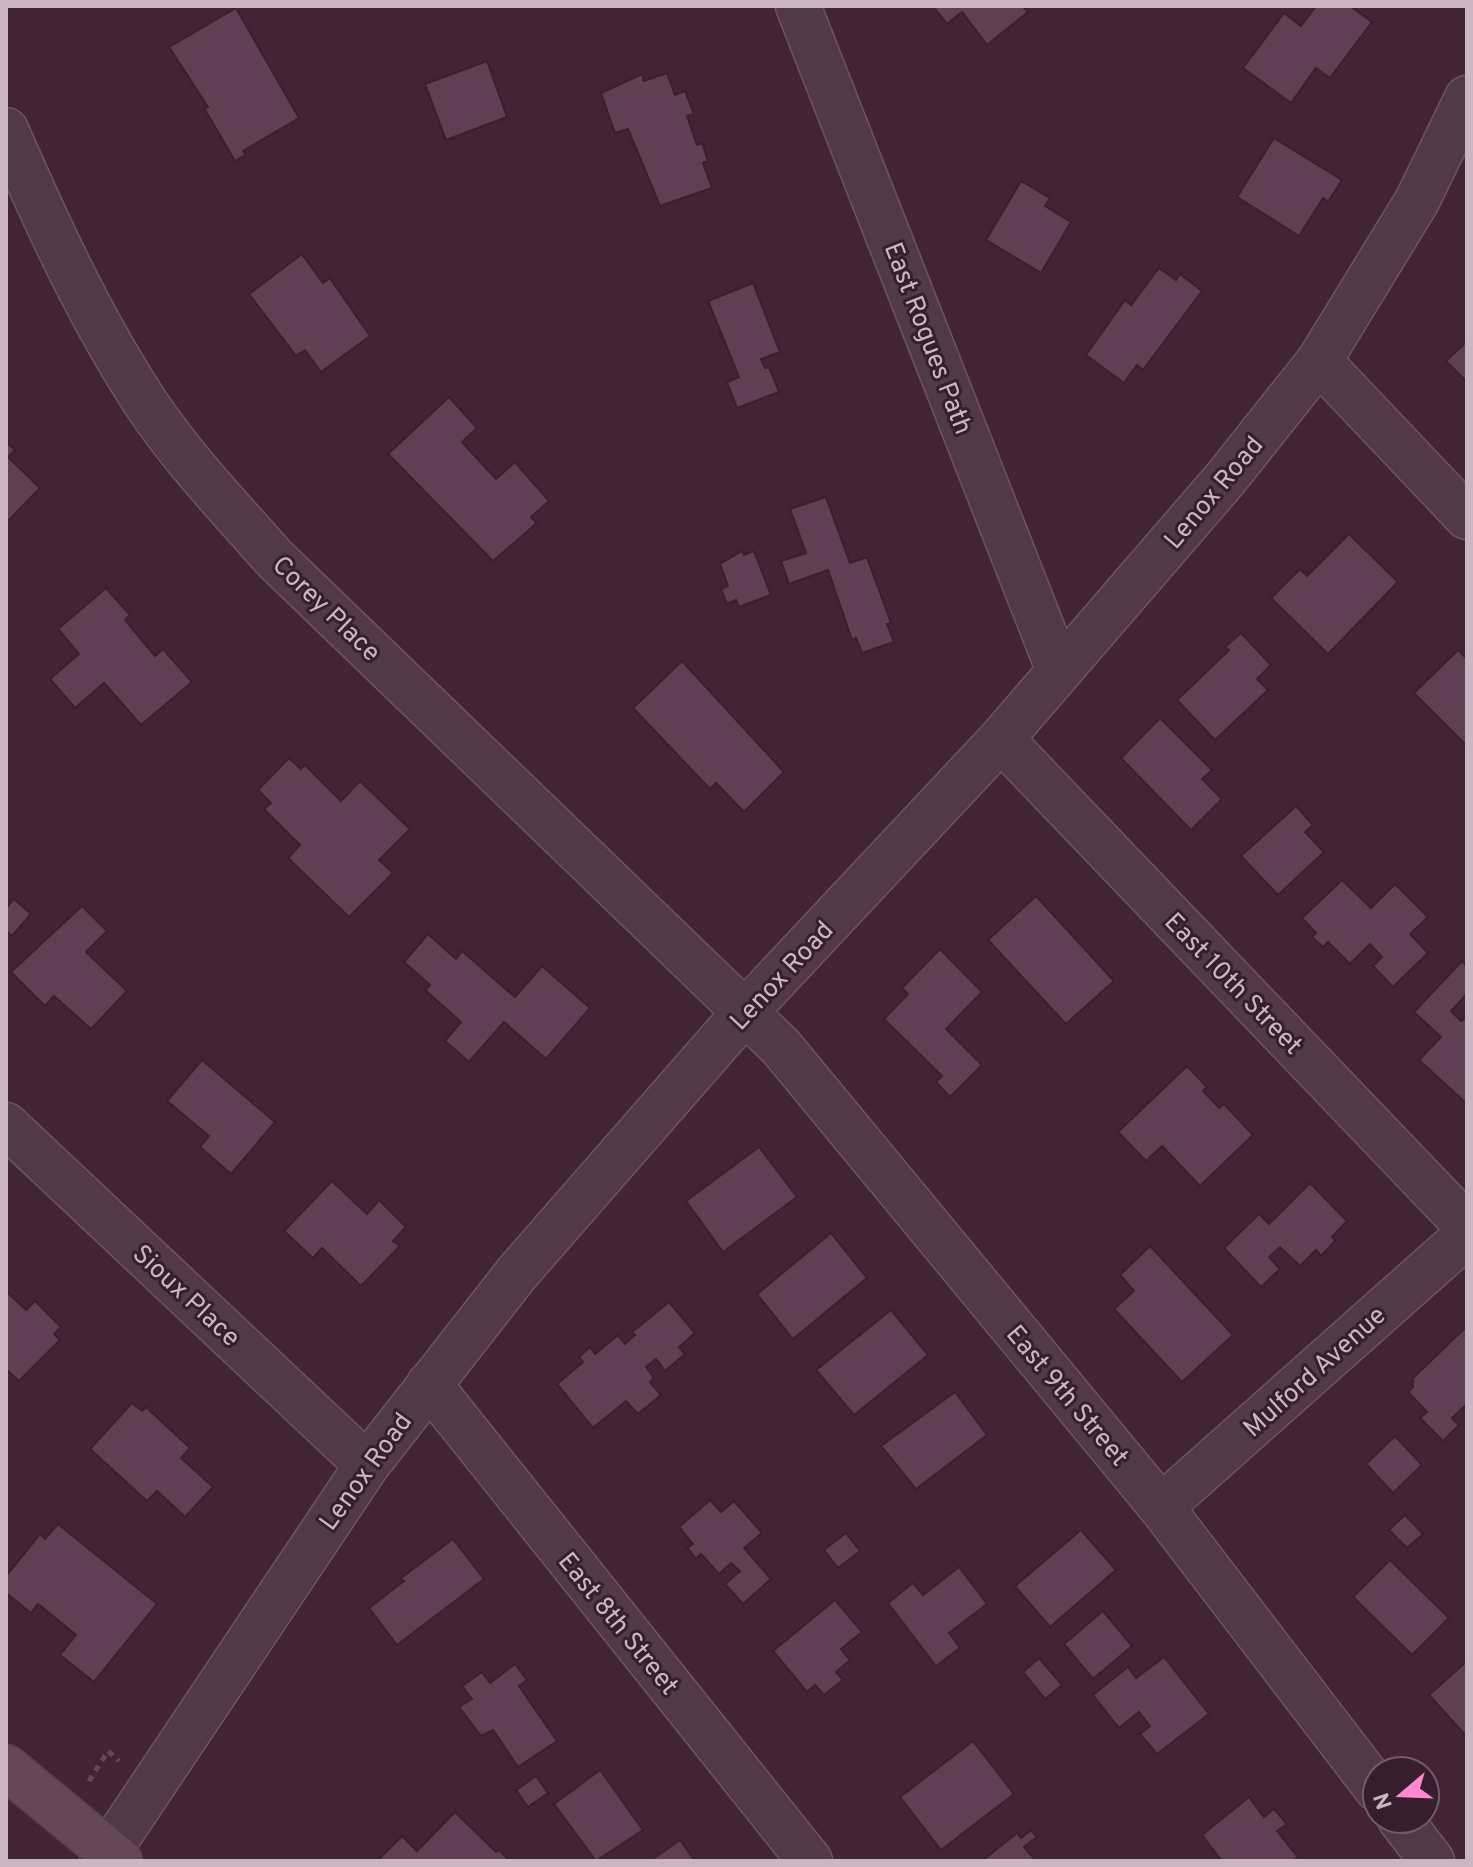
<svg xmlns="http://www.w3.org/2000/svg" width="1473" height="1867" font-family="Overpass,sans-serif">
<rect width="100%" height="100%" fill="#432437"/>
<g fill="#603e53" stroke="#39202f" stroke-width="2">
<polygon points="933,6 1023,6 1028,12 987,45 962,12 947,24"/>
<polygon points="1316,6 1350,6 1372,22 1330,78 1316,68 1291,103 1243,68 1284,13 1301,26"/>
<polygon points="236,8 299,118 243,151 246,155 235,161 204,108 208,107 169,47"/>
<polygon points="487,61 507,117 446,140 425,84"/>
<polygon points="667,73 675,95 685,91 694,114 687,116 697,145 702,143 708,161 703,163 712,188 660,206 628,129 615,133 601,93 642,74 644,81"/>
<polygon points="1274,138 1342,180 1328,202 1323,198 1299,236 1237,197"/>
<polygon points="1021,181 1050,198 1045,206 1071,222 1041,273 986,240"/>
<polygon points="302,254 323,283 330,278 370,336 321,372 305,350 296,356 249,294"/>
<polygon points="1159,268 1176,280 1180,274 1202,291 1143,370 1137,365 1124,383 1086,355 1125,300 1131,305"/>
<polygon points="753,283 780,352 761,359 765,368 769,367 779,392 737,408 727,382 739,377 708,301"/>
<polygon points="1467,341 1467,382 1446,361"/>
<polygon points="449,397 477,428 462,442 496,479 515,462 549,501 531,517 537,523 493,561 388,454"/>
<polygon points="6,442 15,450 8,457 40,488 6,523"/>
<polygon points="826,497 850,563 867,557 891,623 887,624 894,642 862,653 856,638 852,640 828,570 789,584 781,561 806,553 790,509"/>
<polygon points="1349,534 1398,582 1328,654 1271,598 1300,569 1307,576"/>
<polygon points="742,551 744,555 754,551 771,595 739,607 736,600 727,604 721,589 728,586 720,564"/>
<polygon points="106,588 130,615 125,620 155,656 163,649 192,682 141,725 104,683 75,708 50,679 79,654 58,629"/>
<polygon points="1241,633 1271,665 1257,679 1268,690 1215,740 1177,700 1229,650 1225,647"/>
<polygon points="1458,650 1467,659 1466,745 1414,693"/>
<polygon points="682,661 784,772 744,812 716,783 710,789 633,708"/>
<polygon points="1160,718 1212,770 1202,779 1222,799 1191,830 1121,758"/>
<polygon points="289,758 301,769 305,765 341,801 360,781 410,829 379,860 393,873 349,917 288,858 300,845 264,809 271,803 258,790"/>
<polygon points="1296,806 1313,825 1305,832 1324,852 1278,895 1241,856"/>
<polygon points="1342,880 1371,908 1395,884 1428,917 1410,934 1428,953 1393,987 1373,966 1382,957 1370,944 1350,964 1328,942 1323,947 1312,937 1316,933 1302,918"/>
<polygon points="1036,896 1114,981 1066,1024 988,940"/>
<polygon points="14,899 31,914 12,936 6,931 6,908"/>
<polygon points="82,906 107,931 86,952 127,991 91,1029 54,996 45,1006 11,972"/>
<polygon points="428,934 456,959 462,951 515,997 542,966 590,1008 546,1059 504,1022 469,1062 445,1041 461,1022 425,990 430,985 404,962"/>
<polygon points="940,949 982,992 946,1029 982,1065 950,1097 936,1082 942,1076 884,1019 908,994 902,988"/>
<polygon points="1462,961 1467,966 1467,994 1451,1011 1461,1021 1467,1017 1467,1104 1419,1060 1441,1037 1414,1012"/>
<polygon points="202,1060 275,1122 231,1174 200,1147 209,1136 167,1101"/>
<polygon points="1187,1066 1207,1087 1203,1091 1219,1108 1224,1104 1253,1135 1200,1186 1162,1146 1146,1161 1118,1132"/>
<polygon points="759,1147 797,1197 723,1252 686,1201"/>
<polygon points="332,1181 367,1214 379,1200 406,1227 393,1241 400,1246 361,1286 322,1248 313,1258 284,1231"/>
<polygon points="1310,1183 1347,1221 1332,1237 1335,1241 1321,1256 1316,1250 1300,1266 1280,1247 1269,1257 1280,1269 1261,1287 1224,1248 1259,1214 1269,1224"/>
<polygon points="831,1233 867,1278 793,1339 757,1294"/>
<polygon points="1150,1246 1233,1335 1182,1382 1114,1309 1134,1291 1120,1275"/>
<polygon points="6,1291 26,1310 35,1301 61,1327 54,1334 60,1340 19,1381 6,1369"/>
<polygon points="669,1302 695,1333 679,1347 685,1354 665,1371 656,1359 646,1367 654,1378 650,1382 661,1395 638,1414 626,1401 593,1428 557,1384 583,1362 579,1357 590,1347 595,1354 618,1335 625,1344 635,1335 632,1332"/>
<polygon points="891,1310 928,1355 854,1415 816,1370"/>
<polygon points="1467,1326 1467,1404 1452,1418 1459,1425 1443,1441 1420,1418 1427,1412 1408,1392 1413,1387 1413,1378"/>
<polygon points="955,1392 987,1435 916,1489 881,1446"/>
<polygon points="132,1403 142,1411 146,1407 190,1448 181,1458 213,1487 185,1517 157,1491 147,1501 90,1449"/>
<polygon points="1395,1436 1422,1465 1393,1493 1366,1464"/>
<polygon points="710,1500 721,1512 734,1501 762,1533 744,1548 771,1579 743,1604 725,1584 740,1571 731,1563 719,1574 701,1554 696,1559 687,1548 693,1544 679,1527"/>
<polygon points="1405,1515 1423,1534 1407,1548 1389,1530"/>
<polygon points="58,1524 157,1604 94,1682 60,1655 76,1635 38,1604 31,1613 6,1593 6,1576 40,1534 45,1539"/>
<polygon points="1081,1530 1116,1570 1050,1627 1015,1586"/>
<polygon points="846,1533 860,1551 838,1568 824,1550"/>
<polygon points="453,1539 484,1579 397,1645 369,1608 404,1581 401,1578"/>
<polygon points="1390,1560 1449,1618 1412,1655 1353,1597"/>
<polygon points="959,1567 987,1604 949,1633 960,1648 936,1666 888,1603 913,1583 923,1595"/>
<polygon points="835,1600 862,1632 841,1649 850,1660 836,1672 843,1680 824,1695 815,1685 807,1692 773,1651"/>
<polygon points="1103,1611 1132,1646 1093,1679 1064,1644"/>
<polygon points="1164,1657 1209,1714 1157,1754 1140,1734 1150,1726 1139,1712 1119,1728 1093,1695 1128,1667 1136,1678"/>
<polygon points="1039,1658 1062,1685 1045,1699 1023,1672"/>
<polygon points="1467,1661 1467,1737 1429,1695"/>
<polygon points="515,1664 527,1680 519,1686 557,1741 518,1767 493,1730 481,1736 459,1707 472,1699 462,1686 482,1672 490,1683"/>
<polygon points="973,1741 1014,1794 941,1850 900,1797"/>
<polygon points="600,1770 643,1830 596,1861 554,1804"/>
<polygon points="536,1776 548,1793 528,1807 516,1790"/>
<polygon points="1249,1797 1264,1817 1274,1809 1287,1824 1277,1831 1298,1857 1293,1861 1222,1861 1202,1835"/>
<polygon points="455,1812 496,1852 499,1850 510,1861 377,1861 402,1836 417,1851"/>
<polygon points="1031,1830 1037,1837 1024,1847 1036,1861 982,1861 1017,1833 1021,1838"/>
<polygon points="680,1840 695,1861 650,1861"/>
</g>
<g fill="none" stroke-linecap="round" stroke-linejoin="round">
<g stroke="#6c5463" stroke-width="47">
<g id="minor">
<path d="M 6,130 C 47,224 89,316 145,402 C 182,458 230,508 274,558 L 781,1047 L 1161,1507 L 1377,1789"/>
<polyline points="1319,361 1467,517"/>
<polyline points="1001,739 1467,1226"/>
<polyline points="6,1125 367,1465"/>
<polyline points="429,1384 810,1861"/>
<polyline points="1161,1507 1467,1235"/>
<polyline points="1400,1819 1432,1861"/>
</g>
</g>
<g stroke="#6c5463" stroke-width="47">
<g id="tertiary">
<polyline points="798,6 1059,671"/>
<polyline points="102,1861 367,1465 517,1273 745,1012 1001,739 1226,478 1319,361 1417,201 1467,98"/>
</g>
</g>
<g stroke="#58404e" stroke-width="47">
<polyline id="secondary" points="6,1767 120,1861"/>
</g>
<polyline stroke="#614963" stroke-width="5" stroke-dasharray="6 6" stroke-linecap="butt" points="89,1781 108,1751 119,1761"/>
<use href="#minor" stroke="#523948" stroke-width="44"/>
<use href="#tertiary" stroke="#523948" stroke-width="44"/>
<use href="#secondary" stroke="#654758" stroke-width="44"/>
</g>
<g text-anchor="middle" stroke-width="6" stroke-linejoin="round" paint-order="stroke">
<g font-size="26" fill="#ccb6c3" stroke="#371e2d">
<text transform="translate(929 338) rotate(69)" y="9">East Rogues Path</text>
<text transform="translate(1213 492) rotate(-50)" y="9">Lenox Road</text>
<text transform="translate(327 608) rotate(44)" y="9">Corey Place</text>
<text transform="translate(781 975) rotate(-47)" y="9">Lenox Road</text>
<text transform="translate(1234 983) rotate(46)" y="9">East 10th Street</text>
<text transform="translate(187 1295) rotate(43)" y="9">Sioux Place</text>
<text transform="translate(1314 1371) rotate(-42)" y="9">Mulford Avenue</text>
<text transform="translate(1068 1395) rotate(50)" y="9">East 9th Street</text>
<text transform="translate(365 1471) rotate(-54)" y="9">Lenox Road</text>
<text transform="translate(619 1623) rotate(51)" y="9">East 8th Street</text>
</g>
</g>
<rect width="1473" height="1867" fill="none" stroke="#ccb6c3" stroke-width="16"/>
<g transform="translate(1401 1795) rotate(251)"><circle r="38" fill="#371e2d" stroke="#735b69" stroke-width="2"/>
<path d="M0-6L14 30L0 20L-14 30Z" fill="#fe89ce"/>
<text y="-12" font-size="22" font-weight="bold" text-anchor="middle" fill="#ccb6c3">N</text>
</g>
</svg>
